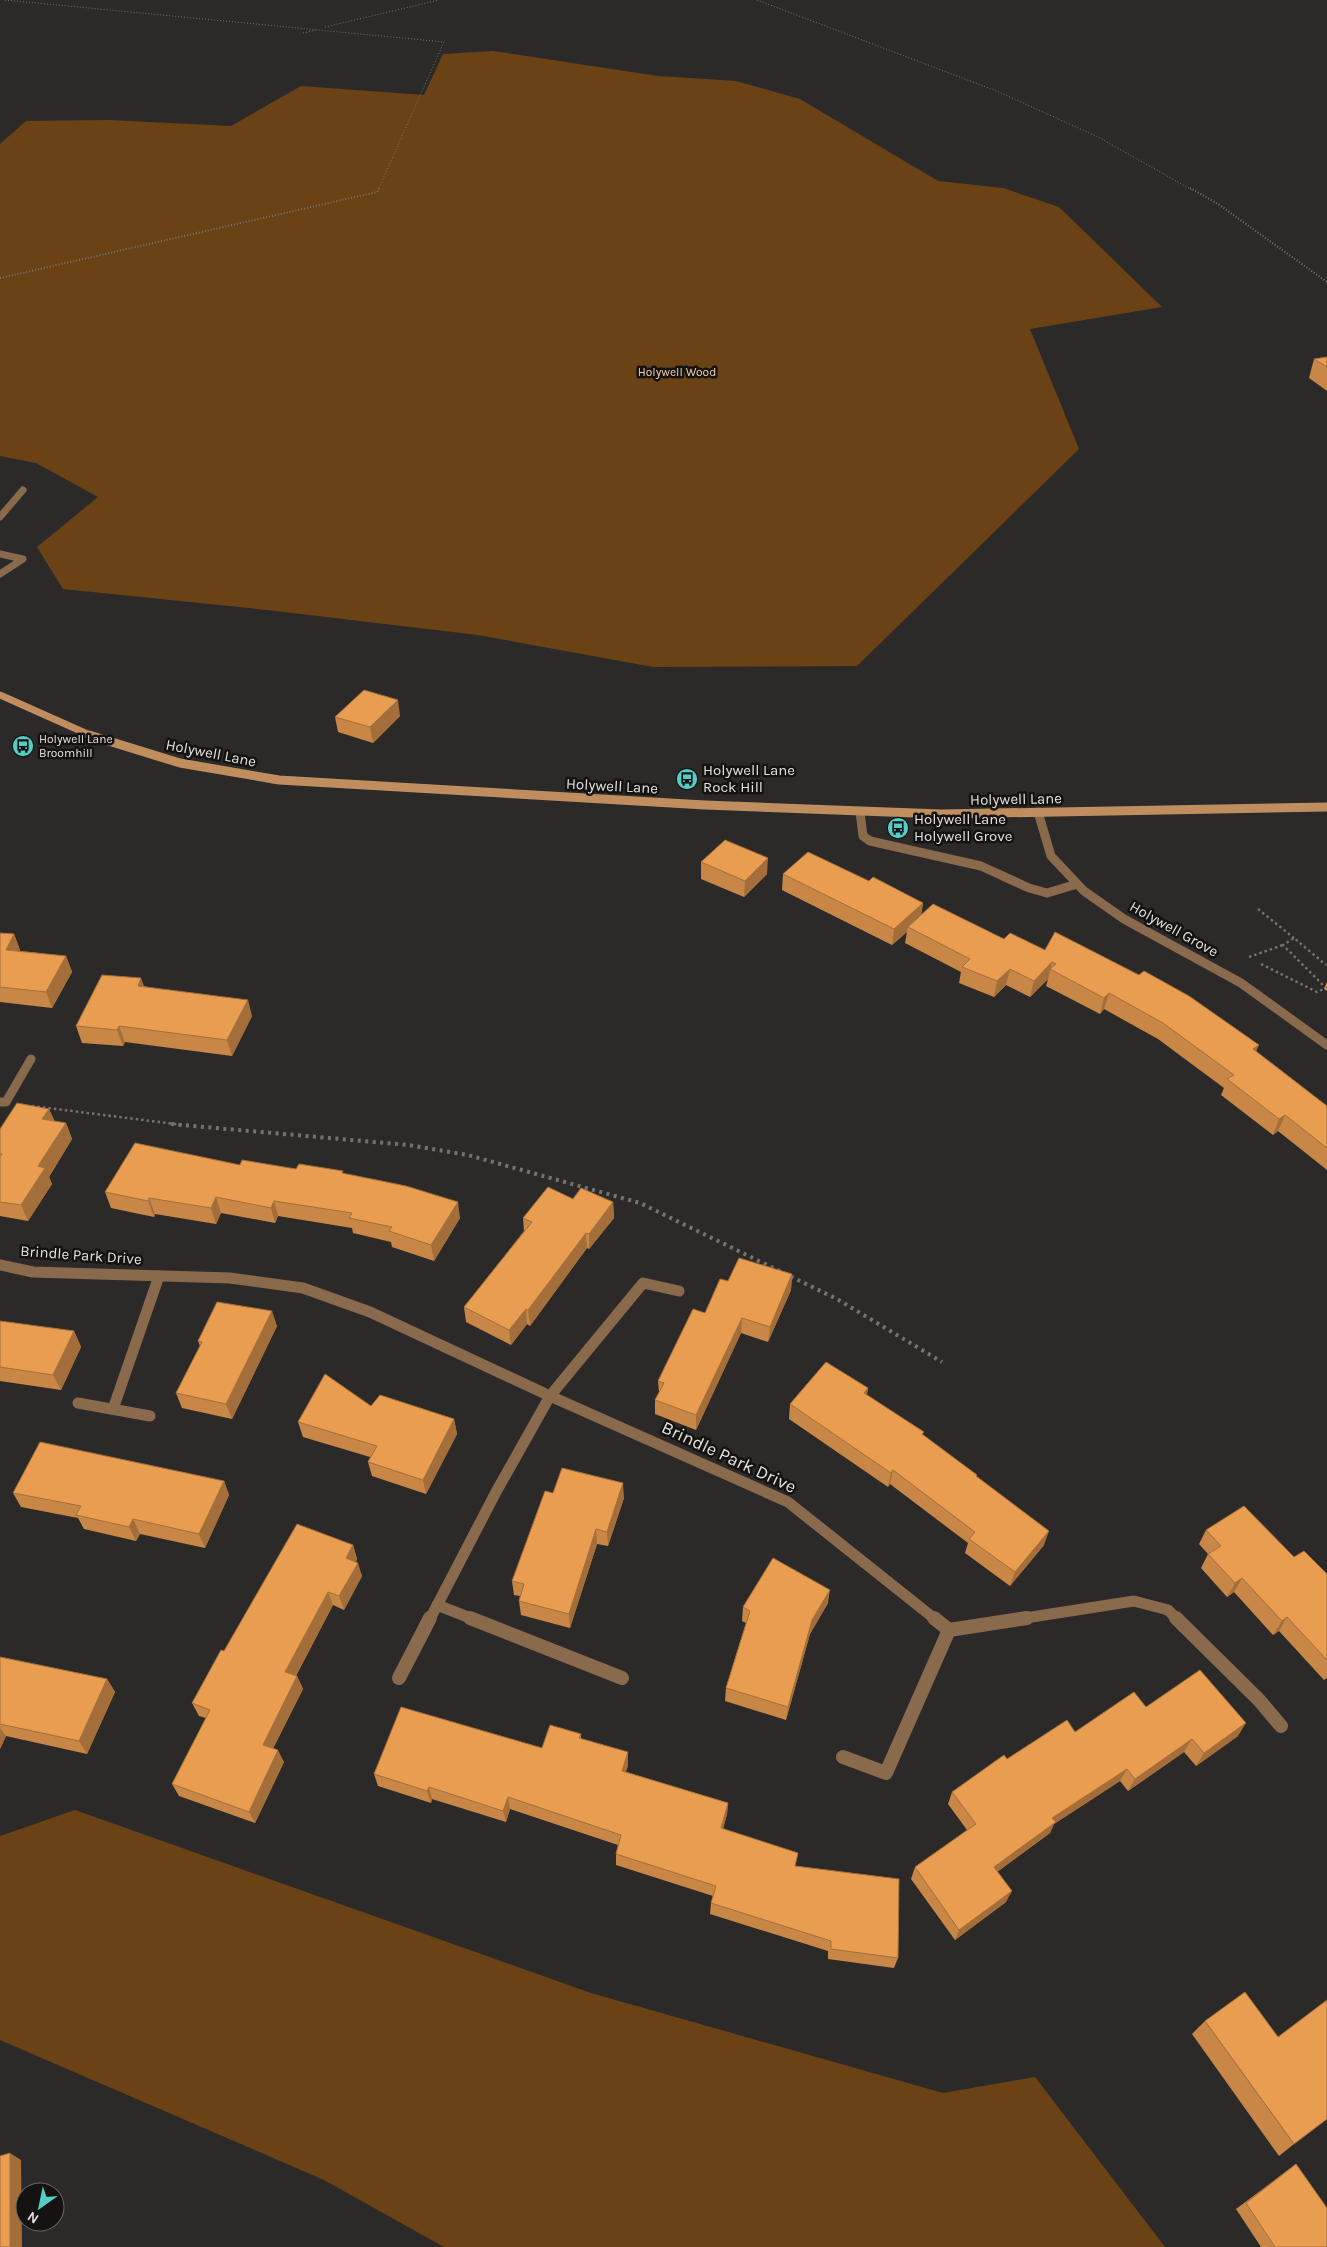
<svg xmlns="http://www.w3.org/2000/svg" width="1327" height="2247" font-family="Karla,sans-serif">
<rect width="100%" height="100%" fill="#2c2a28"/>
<g fill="#6b4216">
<polygon points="493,51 658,76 736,81 800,99 938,181 1003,188 1059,207 1162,307 1030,329 1079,449 857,666 653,667 478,635 267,610 63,589 37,547 98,497 36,463 0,456 0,144 26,121 109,120 231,126 301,86 424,95 443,54"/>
<polygon points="75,1810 591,1993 943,2093 1035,2077 1165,2247 444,2247 324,2180 0,2040 0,1836"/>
</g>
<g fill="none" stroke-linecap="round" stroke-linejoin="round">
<g stroke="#747371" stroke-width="1" stroke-dasharray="1 2" stroke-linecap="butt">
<polyline points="5,0 444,42 378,190"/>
<polyline points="757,0 999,92 1098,137 1192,190"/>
<polyline points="325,27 439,0"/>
<polyline points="303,33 317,30"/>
</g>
<g stroke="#747371" stroke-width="2" stroke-dasharray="1 2" stroke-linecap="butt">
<polyline points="1190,188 1218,204 1327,282"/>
<polyline points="0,278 377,192 379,188"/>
</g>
<g stroke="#747371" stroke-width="2.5" stroke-dasharray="2.5 3" stroke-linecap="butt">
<polyline points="1258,909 1294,938"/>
<polyline points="1249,957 1283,945"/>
<polyline points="1261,964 1317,992 1326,988 1283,945 1294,938 1326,965"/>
<polyline points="32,1106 183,1125"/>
</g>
<polyline stroke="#747371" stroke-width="4" stroke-dasharray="3 4.5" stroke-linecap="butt" points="171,1124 408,1145 468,1155 640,1203 837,1299 942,1362"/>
<polyline stroke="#896a4d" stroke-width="9" points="860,812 863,836 870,841 981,866 1029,888 1047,893 1074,885"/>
<polyline stroke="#896a4d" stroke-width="11" points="1168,1610 1177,1619"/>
<polyline stroke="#896a4d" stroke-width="14" points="1176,1618 1259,1700 1281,1726"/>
<g stroke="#896a4d" stroke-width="7">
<polyline points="0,517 23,490"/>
<polyline points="0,554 23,559 0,574"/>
</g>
<g stroke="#896a4d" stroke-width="9">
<polyline points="1038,812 1051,856 1084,891 1124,919 1241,983 1327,1045"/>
<polyline points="0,1102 6,1102 31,1059"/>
</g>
<g stroke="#896a4d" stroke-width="11">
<polyline points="0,1265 33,1272 230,1278 303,1288 370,1312 550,1396 788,1502 935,1619"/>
<polyline points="78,1403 150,1416"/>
<polyline points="113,1409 159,1276"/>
<polyline points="437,1605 473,1619"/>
<polyline points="430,1619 496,1492 550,1396 643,1283 679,1291"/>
<polyline points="1019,1619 1134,1601 1168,1610"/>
</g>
<g stroke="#896a4d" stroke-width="14">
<polyline points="470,1618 622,1678"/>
<polyline points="934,1618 949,1630 1027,1618"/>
<polyline points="399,1678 430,1618"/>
<polyline points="843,1757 886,1773 949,1630"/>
</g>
<polyline stroke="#bf8d5e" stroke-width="7" points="0,695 92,736"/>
<polyline stroke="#bf8d5e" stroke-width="9" points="89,735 180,763 279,780 705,805 941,814 1327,807"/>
</g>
<g fill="#c88746">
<polygon points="1327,357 1327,391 1309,378 1314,359"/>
<polygon points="400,716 373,743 338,732 335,717"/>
<polygon points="701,862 767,874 744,897 701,879"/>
<polygon points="783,874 869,881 923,903 921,914 1004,939 1256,1051 1327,1106 1327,1170 1278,1131 1273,1135 1221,1095 1224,1088 1158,1039 1104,1009 1100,1014 1046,986 1048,979 1030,997 1006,985 994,997 959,983 961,972 905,943 907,932 892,945 782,890"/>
<polygon points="0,933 14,934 20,950 20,951 66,956 72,972 52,1008 0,1002"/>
<polygon points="1327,982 1327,991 1324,989"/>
<polygon points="144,986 252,1016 232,1056 125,1042 123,1046 82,1043 76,1026"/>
<polygon points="49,1109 55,1122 66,1123 72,1139 49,1177 52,1184 28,1221 0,1216 0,1129"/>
<polygon points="240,1165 343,1173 460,1218 434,1261 392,1247 391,1242 353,1233 352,1228 278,1216 275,1223 221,1213 216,1224 155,1214 154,1217 111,1208 105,1192"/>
<polygon points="613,1202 614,1218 589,1249 587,1248 530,1326 527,1324 511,1345 466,1322 464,1307 524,1231 523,1218"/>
<polygon points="792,1274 791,1290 768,1342 741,1333 696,1430 655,1414 655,1400 659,1393 658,1381 705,1313 728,1281"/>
<polygon points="0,1321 74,1331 81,1347 61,1390 0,1381"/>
<polygon points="277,1326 232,1419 182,1408 176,1393 200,1346 198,1341"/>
<polygon points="868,1388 867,1395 977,1475 977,1477 1044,1545 1010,1586 965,1553 968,1543 890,1484 888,1487 789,1419 790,1404"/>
<polygon points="371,1406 454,1419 457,1434 426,1494 372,1476 368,1462 370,1457 303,1437 298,1422"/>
<polygon points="224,1481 229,1495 205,1548 140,1534 136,1541 84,1529 78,1518 21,1507 13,1493"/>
<polygon points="624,1498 608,1546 597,1544 570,1628 521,1615 519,1601 520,1596 514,1595 512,1581"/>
<polygon points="1206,1530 1294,1557 1327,1574 1327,1678 1324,1680 1279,1631 1273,1635 1234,1592 1227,1597 1201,1568 1208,1554 1199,1544"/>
<polygon points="353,1545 357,1559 356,1562 362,1576 344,1610 333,1605 296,1676 297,1676 303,1689 273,1748 284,1762 255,1823 179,1796 172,1784 206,1718 199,1716 192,1703 224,1651"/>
<polygon points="828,1603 810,1634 786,1720 725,1701 726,1688 746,1623 742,1621 743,1607"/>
<polygon points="0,1657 107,1679 115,1692 87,1754 6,1736 0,1749"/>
<polygon points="1146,1707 1238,1736 1196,1766 1184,1752 1128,1791 1120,1781 1054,1824 1050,1833 997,1872 1006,1902 955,1940 911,1879 915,1867 967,1830 948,1804 952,1792 1007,1759 1075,1732"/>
<polygon points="581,1734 581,1739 628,1765 626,1772 728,1803 727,1814 723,1829 795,1866 898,1958 894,1968 828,1959 828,1951 710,1914 711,1903 713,1896 616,1865 616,1854 618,1845 510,1809 506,1822 432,1799 431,1803 378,1786 374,1774 542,1748"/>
<polygon points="1205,2021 1294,2144 1279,2156 1192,2034"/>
<polygon points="1296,2164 1327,2247 1261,2247 1236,2209"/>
</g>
<g fill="#a36e39">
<polygon points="398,700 400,716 373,743 370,727"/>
<polygon points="768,858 767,874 744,897 745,881"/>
<polygon points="923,903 921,920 908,927 907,932 892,945 894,929"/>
<polygon points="14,934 20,950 12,966 6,950"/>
<polygon points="66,956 72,972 52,1008 46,992"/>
<polygon points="1052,962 1048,979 1030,997 1034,981"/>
<polygon points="1010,969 1006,985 994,997 997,981"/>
<polygon points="141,978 147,994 138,986"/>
<polygon points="1109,993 1104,1009 1100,1014 1104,998"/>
<polygon points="248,1000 252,1016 232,1056 227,1040"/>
<polygon points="119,1026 125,1042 123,1046 117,1030"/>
<polygon points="1259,1045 1252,1061 1253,1049"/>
<polygon points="49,1109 56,1125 42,1119"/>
<polygon points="1285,1115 1278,1131 1273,1135 1279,1119"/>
<polygon points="66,1123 72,1139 49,1177 52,1184 28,1221 21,1205 38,1166"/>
<polygon points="216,1197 221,1213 216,1224 211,1208"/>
<polygon points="149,1198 155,1214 154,1217 148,1201"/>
<polygon points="274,1201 278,1216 275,1223 271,1208"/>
<polygon points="458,1202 460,1218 434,1261 431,1245"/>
<polygon points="613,1202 614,1218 589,1249 589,1234"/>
<polygon points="586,1233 587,1248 530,1326 528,1310"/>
<polygon points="792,1274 791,1290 768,1342 770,1327"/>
<polygon points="526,1309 527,1324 511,1345 509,1330"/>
<polygon points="272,1311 277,1326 232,1419 226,1404"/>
<polygon points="742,1318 741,1333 696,1430 696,1415"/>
<polygon points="74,1331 81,1347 61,1390 53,1375"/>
<polygon points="868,1388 865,1403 864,1393"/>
<polygon points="454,1419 457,1434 426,1494 423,1480"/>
<polygon points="893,1470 890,1484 888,1487 891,1473"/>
<polygon points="224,1481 229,1495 205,1548 199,1534"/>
<polygon points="623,1483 624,1498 608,1546 607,1532"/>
<polygon points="133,1519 140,1534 136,1541 129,1527"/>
<polygon points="596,1529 597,1544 570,1628 569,1614"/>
<polygon points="1049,1531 1044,1545 1010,1586 1015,1572"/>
<polygon points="353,1545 357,1559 350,1572 346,1558"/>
<polygon points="358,1563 362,1576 344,1610 339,1596"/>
<polygon points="1242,1578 1234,1592 1227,1597 1235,1583"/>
<polygon points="830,1590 828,1603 810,1634 786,1720 788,1707 812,1620"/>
<polygon points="328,1592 333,1605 291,1685 285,1672"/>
<polygon points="1287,1617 1279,1631 1273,1635 1282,1621"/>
<polygon points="297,1676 303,1689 269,1757 263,1745"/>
<polygon points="107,1679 115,1692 87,1754 79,1741"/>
<polygon points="1246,1723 1238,1736 1196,1766 1204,1753"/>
<polygon points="0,1728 6,1736 0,1749"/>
<polygon points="1192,1739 1184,1752 1128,1791 1135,1779"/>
<polygon points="278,1750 284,1762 255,1823 249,1812"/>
<polygon points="628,1752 628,1765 622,1783 622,1771"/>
<polygon points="1127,1769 1120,1781 1054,1824 1050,1833 989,1878 994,1867 1052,1818"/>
<polygon points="429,1787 432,1799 431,1803 427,1791"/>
<polygon points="508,1797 510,1809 506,1822 503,1811"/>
<polygon points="728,1803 727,1814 720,1840 721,1828"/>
<polygon points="1012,1891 1006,1902 955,1940 959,1930"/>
<polygon points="10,2153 21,2160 22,2247 10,2247"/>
</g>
<g fill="#e99d51" stroke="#a36e39">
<polygon points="1327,357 1327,367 1314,359"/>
<polygon points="364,690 398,700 370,727 335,717"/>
<polygon points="725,840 768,858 745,881 701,862"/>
<polygon points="808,852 869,881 873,877 923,903 894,929 783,874"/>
<polygon points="933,904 1004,939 1010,933 1045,950 1055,932 1139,975 1144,971 1189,996 1259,1045 1253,1049 1327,1106 1327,1148 1285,1115 1279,1119 1227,1079 1234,1075 1163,1023 1109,993 1104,998 1050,969 1056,964 1052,962 1034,981 1010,969 997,981 962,967 970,959 908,927"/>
<polygon points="0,933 14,934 6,950 66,956 46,992 0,987"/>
<polygon points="102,975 141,978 138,986 248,1000 227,1040 119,1026 117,1030 76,1026"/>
<polygon points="17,1103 49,1109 42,1119 66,1123 38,1166 45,1168 21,1205 0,1202 0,1157 2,1154 0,1153 0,1129"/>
<polygon points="135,1143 240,1165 242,1160 296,1169 299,1164 343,1171 342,1173 406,1186 458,1202 431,1245 389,1231 392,1227 349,1218 352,1213 274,1201 271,1208 216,1197 211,1208 149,1198 148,1201 105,1192"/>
<polygon points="548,1187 573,1199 581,1188 613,1202 589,1234 586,1233 528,1310 526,1309 509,1330 464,1307 532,1222 523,1218"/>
<polygon points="739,1258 792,1274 770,1327 742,1318 696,1415 655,1400 664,1383 658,1381 693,1309 705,1313 720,1279 728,1281"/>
<polygon points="217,1302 272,1311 226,1404 176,1393 202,1342 198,1341"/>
<polygon points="0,1321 74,1331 53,1375 0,1367"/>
<polygon points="826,1362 868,1388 864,1393 924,1432 922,1434 977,1475 976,1476 1049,1531 1015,1572 969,1539 975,1532 893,1470 891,1473 790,1404"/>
<polygon points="325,1374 371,1406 380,1395 454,1419 423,1480 368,1462 377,1446 298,1422"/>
<polygon points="40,1442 224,1481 199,1534 133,1519 129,1527 76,1515 81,1506 13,1493"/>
<polygon points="562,1468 623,1483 607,1532 596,1529 569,1614 519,1601 524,1584 512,1581 545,1491 553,1493"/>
<polygon points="1244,1506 1294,1557 1304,1551 1327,1574 1327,1660 1287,1617 1282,1621 1242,1578 1235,1583 1208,1554 1221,1546 1206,1530"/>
<polygon points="297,1524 353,1545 346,1558 358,1563 339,1596 328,1592 285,1672 297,1676 263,1745 278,1750 249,1812 172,1784 210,1710 192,1703 221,1650 224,1651"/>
<polygon points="773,1558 830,1590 812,1620 788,1707 726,1688 750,1611 743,1607"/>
<polygon points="0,1657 107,1679 79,1741 0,1724"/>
<polygon points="1200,1670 1246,1723 1204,1753 1192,1739 1135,1779 1127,1769 1052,1818 1056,1822 994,1867 1012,1891 959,1930 915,1867 976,1824 952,1792 1004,1755 1007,1759 1067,1720 1075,1732 1134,1692 1146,1707"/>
<polygon points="401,1707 542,1748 550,1725 581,1734 579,1738 628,1752 622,1771 728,1803 721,1828 798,1853 795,1866 899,1879 898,1958 831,1949 831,1941 711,1903 716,1886 616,1854 621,1835 508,1797 503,1811 429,1787 427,1791 374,1774"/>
<polygon points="1245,1992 1278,2037 1327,2000 1327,2119 1294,2144 1205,2021"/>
<polygon points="10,2153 10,2247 0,2247 0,2156"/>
<polygon points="1296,2164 1327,2208 1327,2247 1275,2247 1246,2203"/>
</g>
<defs>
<g id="bus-disc" transform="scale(1.125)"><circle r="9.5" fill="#54cdc6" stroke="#141312"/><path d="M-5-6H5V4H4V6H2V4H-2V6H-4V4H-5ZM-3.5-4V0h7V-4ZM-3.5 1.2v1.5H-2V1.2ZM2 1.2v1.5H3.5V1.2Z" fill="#111"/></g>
</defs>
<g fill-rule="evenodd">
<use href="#bus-disc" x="23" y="746"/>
<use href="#bus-disc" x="687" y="779"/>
<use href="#bus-disc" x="898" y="828"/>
</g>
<g text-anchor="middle" stroke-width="5" stroke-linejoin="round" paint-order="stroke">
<g font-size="12" fill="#f6cfac" stroke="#141312">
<text x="677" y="376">Holywell Wood</text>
</g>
<g font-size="12" fill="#e3e2e1" stroke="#141312" text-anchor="start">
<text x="39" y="743">Holywell Lane<tspan x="39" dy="14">Broomhill</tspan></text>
</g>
<g font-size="15" fill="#e3e2e1" stroke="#141312">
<text transform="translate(211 753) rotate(11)" y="5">Holywell Lane</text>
<text transform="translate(612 786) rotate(3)" y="5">Holywell Lane</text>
<text transform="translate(1016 799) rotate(-1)" y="5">Holywell Lane</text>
<text transform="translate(1174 929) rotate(29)" y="5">Holywell Grove</text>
<text transform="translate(81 1255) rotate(4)" y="5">Brindle Park Drive</text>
</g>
<g font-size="15" fill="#e3e2e1" stroke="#141312" text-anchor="start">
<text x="703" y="775">Holywell Lane<tspan x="703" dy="17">Rock Hill</tspan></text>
<text x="914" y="824">Holywell Lane<tspan x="914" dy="17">Holywell Grove</tspan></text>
</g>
<g font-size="18" fill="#e3e2e1" stroke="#141312">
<text transform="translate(729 1457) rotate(25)" y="6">Brindle Park Drive</text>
</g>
</g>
<g transform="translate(40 2207) rotate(213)"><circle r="24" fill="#141312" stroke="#676665"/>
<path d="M0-4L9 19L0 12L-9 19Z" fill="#54cdc6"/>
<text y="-8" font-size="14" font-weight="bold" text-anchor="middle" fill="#e3e2e1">N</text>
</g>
</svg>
